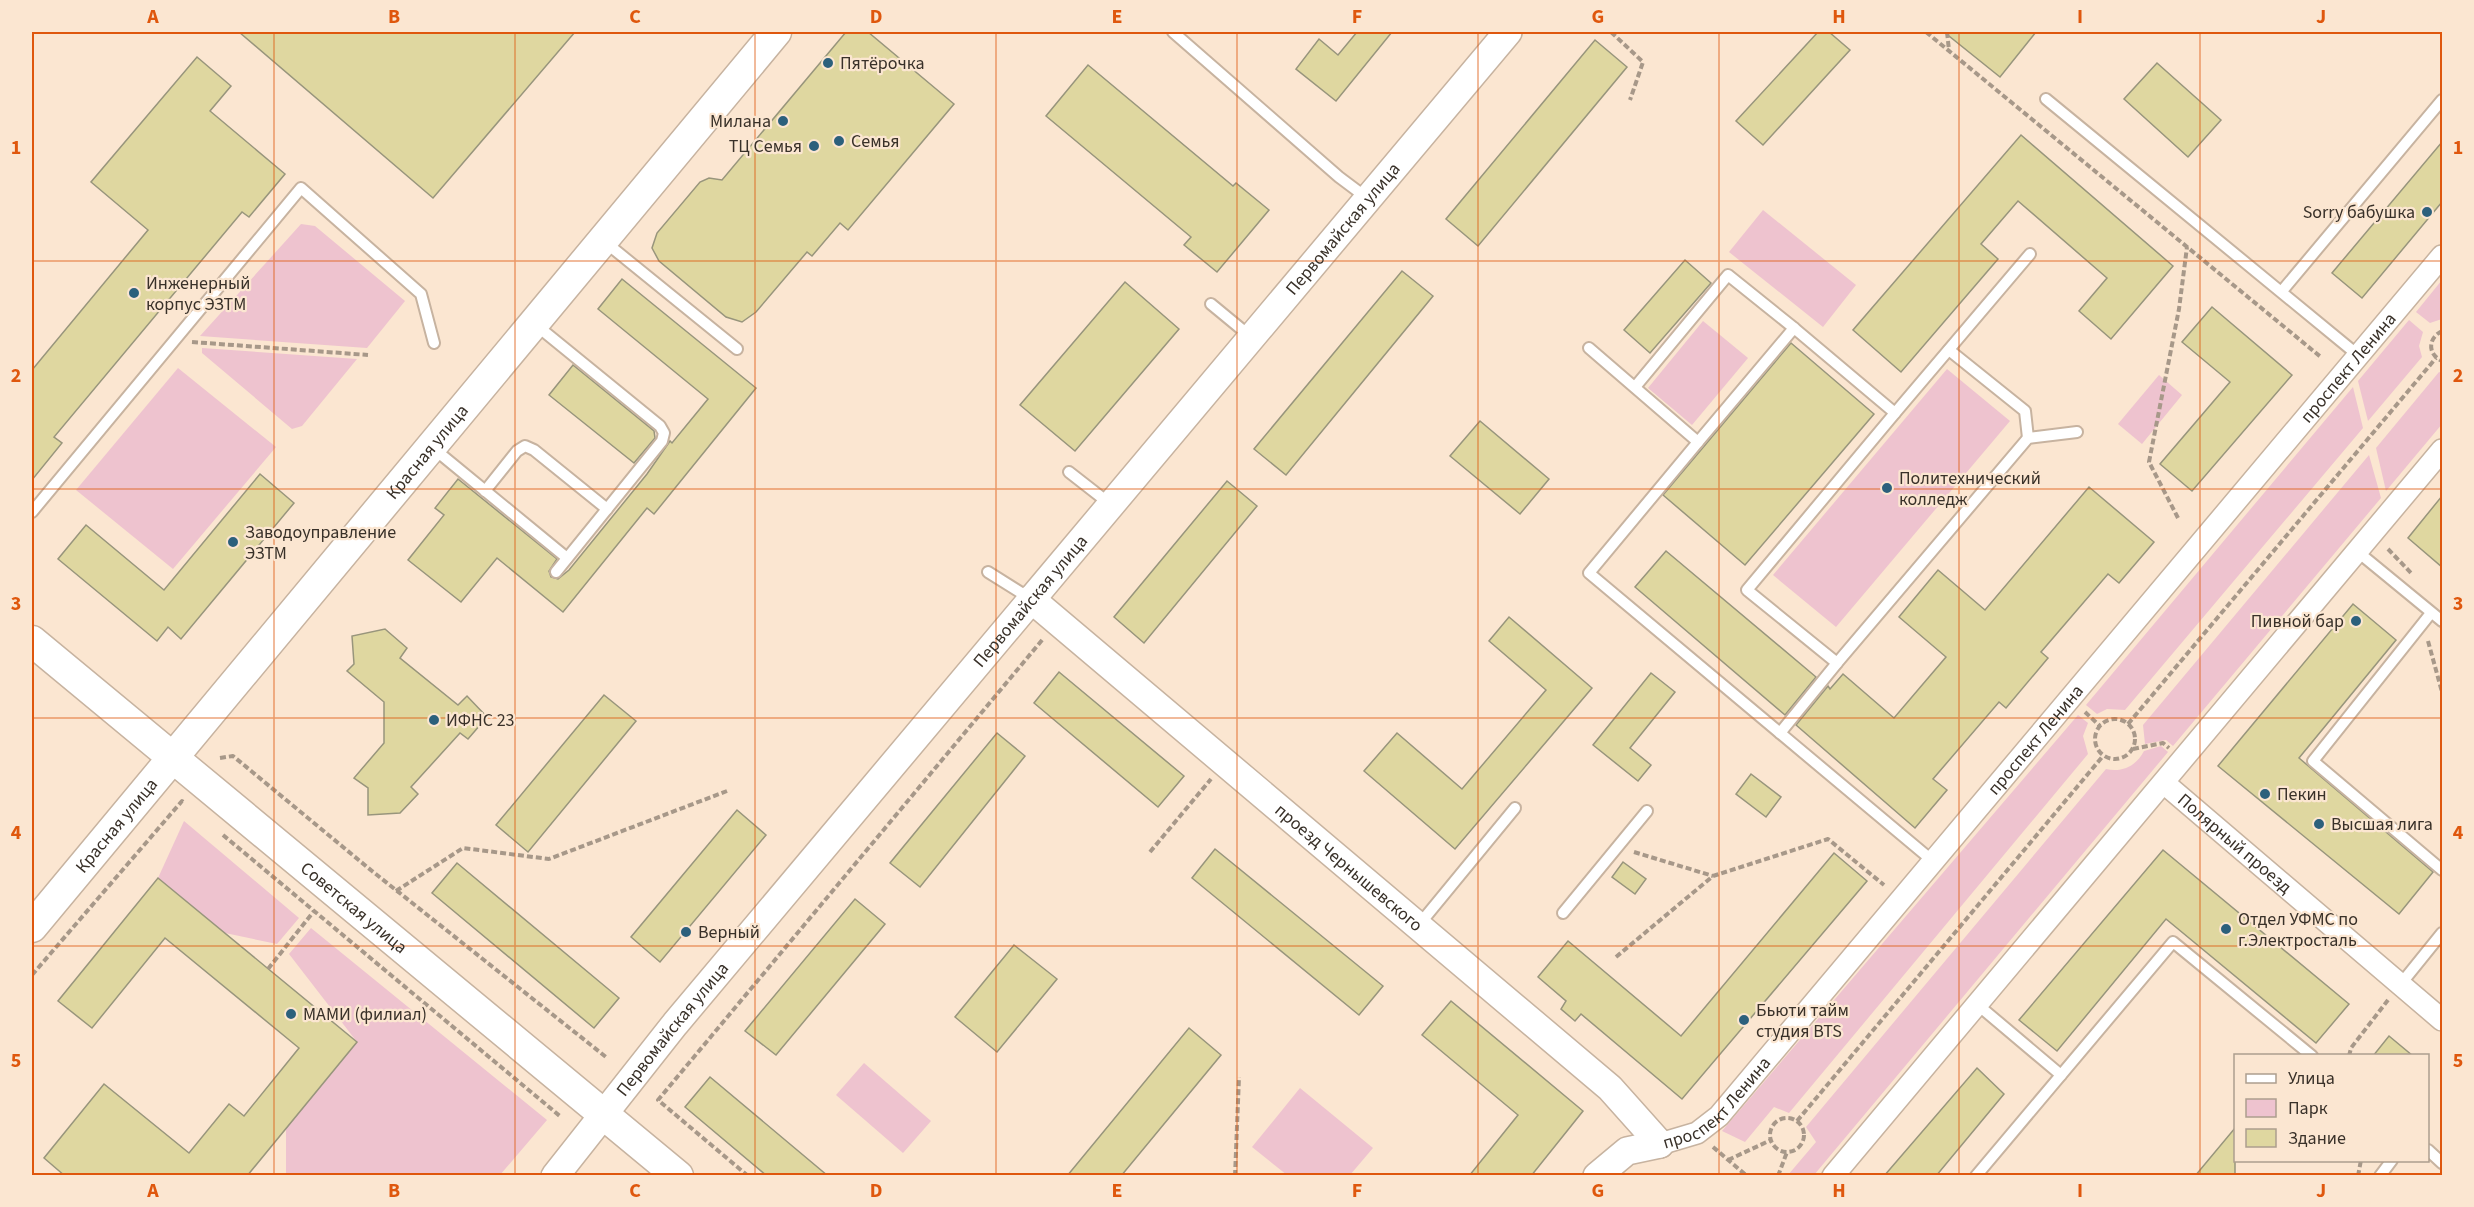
<svg xmlns="http://www.w3.org/2000/svg" width="2474" height="1207" font-family="'Source Sans 3',sans-serif">
<rect width="100%" height="100%" fill="#fbe6d1"/>
<g fill="#eec3cf">
<polygon points="1763,210 1856,285 1823,327 1729,252"/>
<polygon points="301,224 315,226 405,301 367,348 200,336"/>
<polygon points="2442,280 2442,319 2430,323 2416,312"/>
<polygon points="2409,320 2423,332 2419,346 2422,357 2368,421 2358,381"/>
<polygon points="1703,321 1748,358 1692,425 1648,388"/>
<polygon points="202,348 357,359 302,426 292,429 202,353"/>
<polygon points="178,368 276,447 173,569 76,490"/>
<polygon points="1947,369 2010,421 1836,627 1773,575"/>
<polygon points="2439,372 2442,373 2442,424 2386,491 2376,448"/>
<polygon points="2159,375 2182,395 2142,444 2118,424"/>
<polygon points="2353,387 2363,428 2125,710 2107,709 2097,714 2086,705"/>
<polygon points="2369,455 2381,498 2173,746 2166,740 2145,744 2143,725"/>
<polygon points="2078,715 2088,723 2083,736 2088,754 1789,1113 1774,1107 1745,1142 1722,1131"/>
<path d="M 2161,746 L 2168,752 L 1814,1175 L 1788,1175 L 1816,1142 L 1806,1127 L 2106,769 C 2123,773 2137,765 2144,751 Z"/>
<polygon points="184,821 299,918 277,944 225,933 158,878"/>
<polygon points="311,928 547,1120 500,1175 286,1176 286,1128 357,1042 289,954"/>
<polygon points="864,1063 931,1121 903,1153 836,1095"/>
<polygon points="1300,1088 1373,1148 1350,1175 1287,1175 1252,1147"/>
</g>
<g fill="#dfd7a0" stroke="#98957c" stroke-width="1.5">
<polygon points="239,32 575,32 433,198"/>
<polygon points="846,32 868,32 954,104 848,230 840,223 812,256 807,252 756,312 742,322 726,317 659,261 652,248 657,233 700,182 709,178 722,180"/>
<polygon points="1357,32 1392,32 1336,101 1296,69 1319,39 1338,55"/>
<polygon points="1818,32 1829,32 1850,50 1763,145 1736,121"/>
<polygon points="1944,32 2036,32 2000,77"/>
<polygon points="1595,40 1627,67 1478,246 1446,219"/>
<polygon points="197,57 231,86 210,111 285,174 249,217 242,212 54,437 62,443 32,480 32,370 148,230 91,182"/>
<polygon points="2157,63 2221,120 2188,157 2124,99"/>
<polygon points="1088,65 1233,186 1236,183 1269,210 1217,272 1184,245 1191,237 1046,116"/>
<polygon points="2021,135 2173,266 2111,339 2079,311 2107,278 2018,201 1981,244 1998,259 1901,372 1853,330"/>
<polygon points="2442,142 2442,202 2362,298 2332,273"/>
<polygon points="1685,260 1711,283 1650,353 1624,330"/>
<polygon points="1402,271 1433,296 1286,475 1254,449"/>
<polygon points="622,279 756,388 654,514 647,508 563,612 497,558 461,602 408,560 444,515 435,508 458,479 557,559 549,571 551,577 558,579 569,570 647,474 670,441 672,443 708,399 598,309"/>
<polygon points="1125,282 1179,329 1075,451 1020,405"/>
<polygon points="2212,307 2292,375 2192,491 2160,464 2230,382 2182,342"/>
<polygon points="1791,343 1874,414 1745,565 1663,495"/>
<polygon points="573,365 654,431 655,438 634,463 549,395"/>
<polygon points="1480,421 1549,479 1520,514 1450,456"/>
<polygon points="260,474 294,503 181,639 168,627 157,641 58,559 86,525 164,590"/>
<polygon points="1227,481 1257,506 1144,643 1114,617"/>
<polygon points="2089,487 2154,542 2119,583 2108,574 2041,652 2048,658 2006,708 1999,702 1933,779 1947,790 1915,828 1796,725 1828,686 1830,689 1843,674 1894,718 1946,657 1899,617 1938,570 1985,610"/>
<polygon points="2442,496 2442,567 2408,538"/>
<polygon points="1666,551 1816,677 1785,715 1635,587"/>
<polygon points="2353,604 2396,640 2299,758 2433,872 2399,914 2218,766"/>
<polygon points="1509,617 1592,688 1455,849 1364,771 1397,733 1462,789 1546,690 1489,641"/>
<polygon points="385,629 407,648 400,658 458,705 467,696 487,717 468,739 460,733 411,787 418,794 400,813 368,815 368,788 354,778 384,743 384,702 347,671 354,664 352,636"/>
<polygon points="1059,672 1184,776 1158,807 1034,703"/>
<polygon points="1651,673 1675,692 1630,748 1651,765 1638,781 1593,745"/>
<polygon points="604,695 636,721 528,852 496,825"/>
<polygon points="997,733 1025,756 920,887 890,863"/>
<polygon points="1751,774 1781,797 1766,817 1736,794"/>
<polygon points="737,810 766,835 660,962 631,937"/>
<polygon points="1215,849 1383,986 1359,1015 1192,878"/>
<polygon points="2163,850 2349,1004 2316,1043 2166,919 2057,1051 2019,1020"/>
<polygon points="1834,853 1867,881 1682,1099 1581,1014 1575,1021 1561,1009 1566,1001 1538,977 1568,941 1681,1036"/>
<polygon points="1623,862 1646,879 1635,894 1612,877"/>
<polygon points="457,863 619,998 594,1028 432,893"/>
<polygon points="158,878 357,1042 247,1176 65,1176 44,1158 104,1084 189,1153 229,1104 244,1116 299,1048 165,938 92,1028 58,1001"/>
<polygon points="855,899 885,924 776,1055 745,1031"/>
<polygon points="1014,945 1057,979 997,1052 955,1017"/>
<polygon points="1451,1001 1583,1111 1531,1176 1469,1176 1518,1115 1422,1035"/>
<polygon points="1189,1028 1221,1055 1121,1176 1067,1176"/>
<polygon points="2389,1036 2413,1056 2373,1056"/>
<polygon points="1977,1068 2004,1094 1936,1176 1884,1176"/>
<polygon points="710,1077 828,1176 767,1176 685,1107"/>
<polygon points="2235,1128 2235,1176 2195,1176"/>
</g>
<g fill="none" stroke-linecap="round" stroke-linejoin="round">
<g stroke="#c7b3a0" stroke-width="14">
<g id="service">
<polyline points="1173,32 1339,177 1367,198"/>
<polyline points="2046,99 2359,356"/>
<polyline points="605,242 737,349"/>
<polyline points="2282,291 2442,100"/>
<polyline points="1211,304 1251,337"/>
<polyline points="536,325 660,426 664,433 662,441 556,572"/>
<polyline points="1589,348 1698,442 1589,573 1934,862"/>
<polyline points="1949,350 2025,411 2028,438"/>
<polyline points="1635,387 1728,275 1794,328"/>
<polyline points="1895,413 2030,254"/>
<polyline points="1698,442 1794,328 1895,413 1747,590 1837,663 1780,733"/>
<polyline points="433,448 567,558"/>
<polyline points="1069,472 1110,504"/>
<polyline points="485,491 517,451 525,446 534,450 607,509"/>
<polyline points="32,512 301,188 421,294 434,343"/>
<polyline points="2358,552 2442,621"/>
<polyline points="988,572 1031,599"/>
<polyline points="2431,613 2313,761 2442,870"/>
<polyline points="1837,663 2028,438 2077,432"/>
<polyline points="1563,913 1647,811"/>
<polyline points="1418,926 1515,808"/>
<polyline points="2400,985 2442,933"/>
<polyline points="1978,1005 2061,1075"/>
<polyline points="2428,1150 2442,1163"/>
<polyline points="1976,1176 2173,942 2312,1056"/>
<polyline points="2380,1176 2392,1160"/>
</g>
</g>
<g stroke="#c7b3a0" stroke-width="24">
<g id="minor">
<path id="s1" d="M 2164,783 L 2442,1020"/>
<path id="s2" d="M 1660,1144 L 1697,1133 L 1719,1116 L 2442,256"/>
<polyline points="1833,1176 2442,450"/>
</g>
</g>
<g stroke="#c7b3a0" stroke-width="30">
<g id="tertiary">
<path id="s3" d="M 1031,599 L 1610,1088 L 1660,1144"/>
<path id="s4" d="M 555,1176 L 675,1024 L 1508,32"/>
<polyline points="1597,1176 1627,1151 1660,1144"/>
</g>
</g>
<g stroke="#c7b3a0" stroke-width="33">
<g id="secondary">
<path id="s5" d="M 32,641 L 678,1176"/>
<path id="s6" d="M 32,927 L 776,32"/>
</g>
</g>
<g stroke="#a79889" stroke-width="4" stroke-dasharray="6 3" stroke-linecap="butt">
<polyline points="1611,32 1643,62 1630,100"/>
<polyline points="1926,32 2322,358"/>
<polyline points="1947,32 1949,50"/>
<path d="M 2442,331 C 2428,338 2427,354 2442,361"/>
<polyline points="192,342 368,355"/>
<polyline points="2178,518 2149,462 2179,309 2187,247"/>
<polyline points="2388,549 2412,574"/>
<polyline points="2428,641 2442,692"/>
<polyline points="2085,712 2100,726"/>
<circle cx="2115" cy="739" r="20"/>
<polyline points="2128,724 2436,358"/>
<polyline points="2133,749 2163,743 2169,748"/>
<polyline points="220,758 233,756 372,871 606,1057"/>
<polyline points="223,835 561,1117"/>
<polyline points="1150,852 1211,779"/>
<polyline points="1634,852 1713,876"/>
<polyline points="396,891 463,848 549,859 727,791"/>
<polyline points="1616,957 1713,876 1828,839 1884,885"/>
<polyline points="268,969 314,911"/>
<polyline points="32,975 182,801 185,804"/>
<polyline points="2349,1056 2351,1048 2388,1000"/>
<circle cx="1787" cy="1135" r="17"/>
<polyline points="1797,1121 2103,756"/>
<polyline points="1713,1147 1747,1176"/>
<polyline points="1728,1160 1771,1140"/>
<polyline points="748,1176 658,1100 1043,639"/>
<polyline points="1235,1176 1239,1077"/>
<polyline points="1778,1176 1787,1152"/>
<polyline points="2358,1176 2361,1160"/>
</g>
<use href="#service" stroke="#fff" stroke-width="10"/>
<use href="#minor" stroke="#fff" stroke-width="21"/>
<use href="#tertiary" stroke="#fff" stroke-width="27"/>
<use href="#secondary" stroke="#fff" stroke-width="30"/>
</g>
<path fill="none" stroke="#df570d" stroke-width="1.5" stroke-opacity="0.55" d="M 274,32 L 274,1176M 515,32 L 515,1176M 755,32 L 755,1176M 996,32 L 996,1176M 1237,32 L 1237,1176M 1478,32 L 1478,1176M 1719,32 L 1719,1176M 1959,32 L 1959,1176M 2200,32 L 2200,1176M 32,261 L 2442,261M 32,489 L 2442,489M 32,718 L 2442,718M 32,946 L 2442,946"/>
<g fill="#2c607c" stroke="#fbe6d1" stroke-width="2">
<circle cx="828" cy="63" r="6"/>
<circle cx="783" cy="121" r="6"/>
<circle cx="839" cy="141" r="6"/>
<circle cx="814" cy="146" r="6"/>
<circle cx="2427" cy="212" r="6"/>
<circle cx="134" cy="293" r="6"/>
<circle cx="1887" cy="488" r="6"/>
<circle cx="233" cy="542" r="6"/>
<circle cx="2356" cy="621" r="6"/>
<circle cx="434" cy="720" r="6"/>
<circle cx="2265" cy="794" r="6"/>
<circle cx="2319" cy="824" r="6"/>
<circle cx="2226" cy="929" r="6"/>
<circle cx="686" cy="932" r="6"/>
<circle cx="291" cy="1014" r="6"/>
<circle cx="1744" cy="1020" r="6"/>
</g>
<g text-anchor="middle" stroke-width="4.5" stroke-linejoin="round" paint-order="stroke">
<g font-size="18" fill="#393129" stroke="#fbe6d1" text-anchor="start">
<text x="840" y="69">Пятёрочка</text>
<text x="771" y="127" text-anchor="end">Милана</text>
<text x="851" y="147">Семья</text>
<text x="802" y="152" text-anchor="end">ТЦ Семья</text>
<text x="2415" y="218" text-anchor="end">Sorry бабушка</text>
<text x="146" y="289">Инженерный<tspan x="146" dy="21">корпус ЭЗТМ</tspan></text>
<text x="1899" y="484">Политехнический<tspan x="1899" dy="21">колледж</tspan></text>
<text x="245" y="538">Заводоуправление<tspan x="245" dy="21">ЭЗТМ</tspan></text>
<text x="2344" y="627" text-anchor="end">Пивной бар</text>
<text x="446" y="726">ИФНС 23</text>
<text x="2277" y="800">Пекин</text>
<text x="2331" y="830">Высшая лига</text>
<text x="2238" y="925">Отдел УФМС по<tspan x="2238" dy="21">г.Электросталь</tspan></text>
<text x="698" y="938">Верный</text>
<text x="1756" y="1016">Бьюти тайм<tspan x="1756" dy="21">студия BTS</tspan></text>
<text x="303" y="1020">МАМИ (филиал)</text>
</g>
<g font-size="18" fill="#393129" stroke="#fbe6d1">
<text dy="6" stroke="none"><textPath href="#s4" startOffset="1232">Первомайская улица</textPath></text>
<text dy="6" stroke="none"><textPath href="#s2" startOffset="1044">проспект Ленина</textPath></text>
<text dy="6" stroke="none"><textPath href="#s6" startOffset="618">Красная улица</textPath></text>
<text dy="6" stroke="none"><textPath href="#s4" startOffset="746">Первомайская улица</textPath></text>
<text dy="6" stroke="none"><textPath href="#s2" startOffset="558">проспект Ленина</textPath></text>
<text dy="6" stroke="none"><textPath href="#s6" startOffset="132">Красная улица</textPath></text>
<text dy="6" stroke="none"><textPath href="#s1" startOffset="93">Полярный проезд</textPath></text>
<text dy="6" stroke="none"><textPath href="#s3" startOffset="416">проезд Чернышевского</textPath></text>
<text dy="6" stroke="none"><textPath href="#s5" startOffset="418">Советская улица</textPath></text>
<text dy="6" stroke="none"><textPath href="#s4" startOffset="188">Первомайская улица</textPath></text>
<text dy="6" stroke="none"><textPath href="#s2" startOffset="72">проспект Ленина</textPath></text>
</g>
</g>
<rect width="2474" height="1207" fill="none" stroke="#fbe6d1" stroke-width="66"/>
<rect x="2234" y="1054" width="195" height="108" fill="#fbe6d1" stroke="#ad9e8e" stroke-width="1.5"/>
<rect x="2246" y="1074" width="30" height="9" fill="#ffffff" stroke="#ad9e8e" stroke-width="1.5"/>
<text x="2288" y="1084" font-size="18" fill="#393129">Улица</text>
<rect x="2246" y="1099" width="30" height="18" fill="#eec3cf" stroke="#ad9e8e" stroke-width="1.5"/>
<text x="2288" y="1114" font-size="18" fill="#393129">Парк</text>
<rect x="2246" y="1129" width="30" height="18" fill="#dfd7a0" stroke="#ad9e8e" stroke-width="1.5"/>
<text x="2288" y="1144" font-size="18" fill="#393129">Здание</text>
<rect x="33" y="33" width="2408" height="1141" fill="none" stroke="#df570d" stroke-width="2"/>
<g font-size="20" text-anchor="middle" font-weight="bold" fill="#df570d">
<text x="153" y="23">A</text>
<text x="394" y="23">B</text>
<text x="635" y="23">C</text>
<text x="876" y="23">D</text>
<text x="1117" y="23">E</text>
<text x="1357" y="23">F</text>
<text x="1598" y="23">G</text>
<text x="1839" y="23">H</text>
<text x="2080" y="23">I</text>
<text x="2321" y="23">J</text>
<text x="16" y="154">1</text>
<text x="2458" y="154">1</text>
<text x="16" y="382">2</text>
<text x="2458" y="382">2</text>
<text x="16" y="610">3</text>
<text x="2458" y="610">3</text>
<text x="16" y="839">4</text>
<text x="2458" y="839">4</text>
<text x="16" y="1067">5</text>
<text x="2458" y="1067">5</text>
<text x="153" y="1197">A</text>
<text x="394" y="1197">B</text>
<text x="635" y="1197">C</text>
<text x="876" y="1197">D</text>
<text x="1117" y="1197">E</text>
<text x="1357" y="1197">F</text>
<text x="1598" y="1197">G</text>
<text x="1839" y="1197">H</text>
<text x="2080" y="1197">I</text>
<text x="2321" y="1197">J</text>
</g>
</svg>
